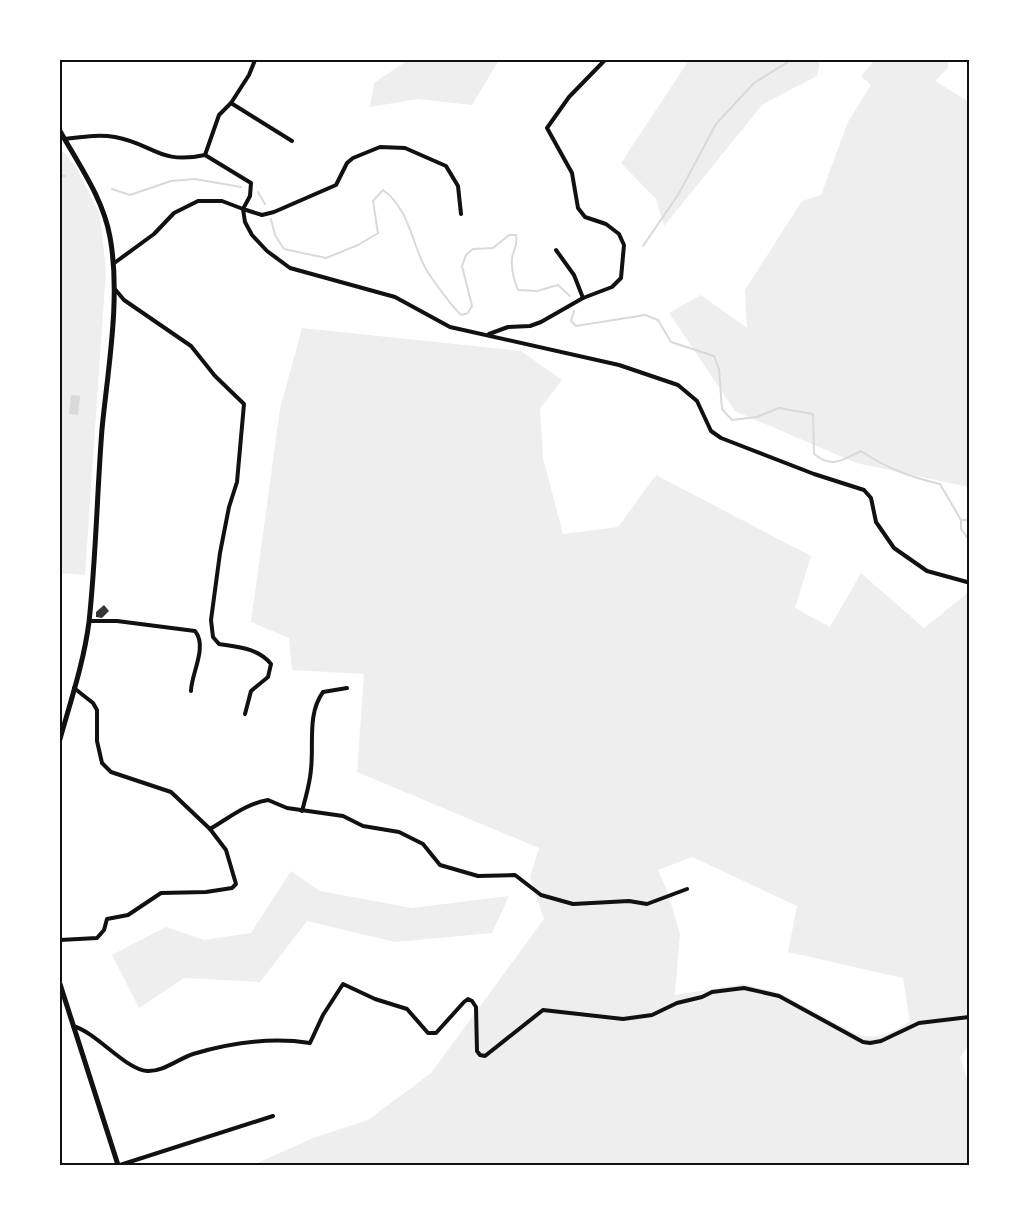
<svg xmlns="http://www.w3.org/2000/svg" width="1029" height="1225" font-family="Overpass,sans-serif">
<rect width="100%" height="100%" fill="#fff"/>
<g fill="#eee" fill-rule="evenodd">
<polygon points="408,60 499,60 472,105 418,99 370,107 374,83"/>
<polygon points="689,60 820,60 817,76 763,104 664,226 656,199 621,163"/>
<polygon points="871,60 949,60 947,69 935,81 969,102 969,487 856,463 735,411 669,313 701,295 747,328 745,290 802,201 821,195 848,122 871,85 861,76 873,62"/>
<polygon points="60,148 76,167 100,215 106,270 85,575 60,573"/>
<path d="M 302,328 L 521,351 L 562,380 L 540,409 L 543,458 L 563,534 L 618,527 L 656,475 L 811,556 L 795,608 L 830,627 L 861,573 L 924,628 L 969,592 L 969,1045 L 960,1057 L 969,1084 L 969,1165 L 253,1165 L 313,1138 L 368,1120 L 431,1073 L 544,919 L 530,877 L 539,848 L 357,772 L 364,674 L 292,670 L 289,638 L 251,622 L 280,409 ZM 692,857 L 797,906 L 788,952 L 903,978 L 910,1022 C 891,1032 878,1041 856,1034 L 779,993 L 743,984 L 675,995 L 680,934 L 667,890 L 658,870 Z"/>
<polygon points="291,871 320,891 412,908 509,896 492,933 395,942 307,921 260,982 184,978 139,1008 112,955 166,927 204,940 251,933"/>
</g>
<polygon fill="#d9d9d9" points="71,395 80,396 78,415 69,414"/>
<g fill="none" stroke-linecap="round" stroke-linejoin="round">
<g stroke="#d9d9d9" stroke-width="2">
<polyline points="60,175 65,176"/>
<polyline points="112,189 130,195 171,181 195,179 241,187"/>
<polyline points="258,192 265,204"/>
<path d="M 271,219 L 275,235 L 284,249 L 326,258 L 358,245 L 378,233 L 373,201 L 383,190 C 407,207 411,237 422,261 C 427,274 451,305 461,315 L 468,313 L 472,306 L 462,266 L 466,255 L 473,249 L 493,248 L 509,235 L 516,235 C 518,246 514,248 512,258 C 511,269 514,280 518,290 L 537,291 L 558,285 L 570,296"/>
<polyline points="643,246 678,195 716,124 754,83 791,60"/>
<path d="M 574,311 L 571,321 L 576,326 L 645,315 L 658,320 L 671,342 L 714,356 L 719,369 L 722,409 L 732,420 L 757,417 L 779,408 L 813,414 L 814,454 C 833,469 842,460 861,451 C 886,468 910,477 940,484 L 961,520 L 969,520"/>
<polyline points="961,520 961,529 969,540"/>
</g>
</g>
<polygon fill="#353535" points="104,605 109,611 102,618 96,617 96,612"/>
<g fill="none" stroke-linecap="round" stroke-linejoin="round">
<g stroke="#111" stroke-width="4">
<polyline points="231,103 292,141"/>
<path d="M 65,139 C 82,137 98,134 115,137 C 154,144 159,165 205,155 L 251,183 L 250,196 L 243,209 L 222,201 L 198,201 L 174,213 L 154,234 L 113,264"/>
<polyline points="205,155 219,115 231,103 249,75 255,60"/>
<polyline points="461,214 458,186 446,166 405,148 380,147 353,158 347,163 336,185 274,212 262,215 243,209 245,222 252,235 267,251 290,268 395,297 450,327 619,365 678,385 697,401 711,431 721,438 814,474 864,490 871,498 876,522 894,548 927,571 967,582"/>
<polyline points="556,250 574,275 583,298"/>
<path d="M 114,288 L 124,300 L 191,346 L 215,376 L 244,404 L 237,482 L 229,507 L 220,553 L 211,620 L 213,637 L 219,644 C 238,647 258,648 271,664 L 268,677 L 251,691 L 245,714"/>
<polyline points="489,334 508,327 530,326 541,322 583,298 612,287 621,278 624,245 619,234 606,224 585,217 578,208 572,173 547,128 569,97 605,60"/>
<path d="M 89,621 L 117,621 L 195,631 C 208,647 191,674 191,691"/>
<path d="M 74,688 L 93,703 L 97,710 L 97,741 L 102,763 L 111,772 L 171,792 L 210,829 C 229,818 245,804 268,800 L 287,808 L 343,816 L 363,826 L 399,832 L 423,844 L 440,865 L 478,876 L 515,875 L 541,895 L 573,904 L 629,901 L 647,904 L 687,889"/>
<path d="M 302,811 C 306,797 310,783 311,769 C 314,744 307,714 323,692 L 347,688"/>
<polyline points="60,940 97,938 104,930 107,919 128,915 161,893 206,892 232,888 236,884 226,850 210,829"/>
<path d="M 73,1026 C 96,1032 126,1070 147,1071 C 163,1072 178,1059 193,1054 C 230,1043 271,1037 310,1043 L 323,1015 L 343,984 L 375,999 L 407,1009 L 428,1033 L 436,1033 L 464,1002 L 468,999 L 472,1001 L 476,1007 L 477,1051 L 480,1055 L 485,1056 L 543,1010 L 623,1019 L 652,1015 L 677,1003 L 702,997 L 712,992 L 744,988 L 779,996 L 863,1042 L 870,1043 L 881,1041 L 919,1023 L 969,1017"/>
<polyline points="120,1165 273,1116"/>
</g>
<g stroke="#111" stroke-width="5">
<path d="M 60,131 C 79,165 103,198 110,237 C 121,297 108,368 102,429 C 97,493 96,558 89,622 C 84,661 71,700 60,739"/>
<polyline points="60,984 118,1165"/>
</g>
</g>
<rect width="1029" height="1225" fill="none" stroke="#ffffff" stroke-width="122"/>
<rect x="61" y="61" width="907" height="1103" fill="none" stroke="#111" stroke-width="2"/>
</svg>
